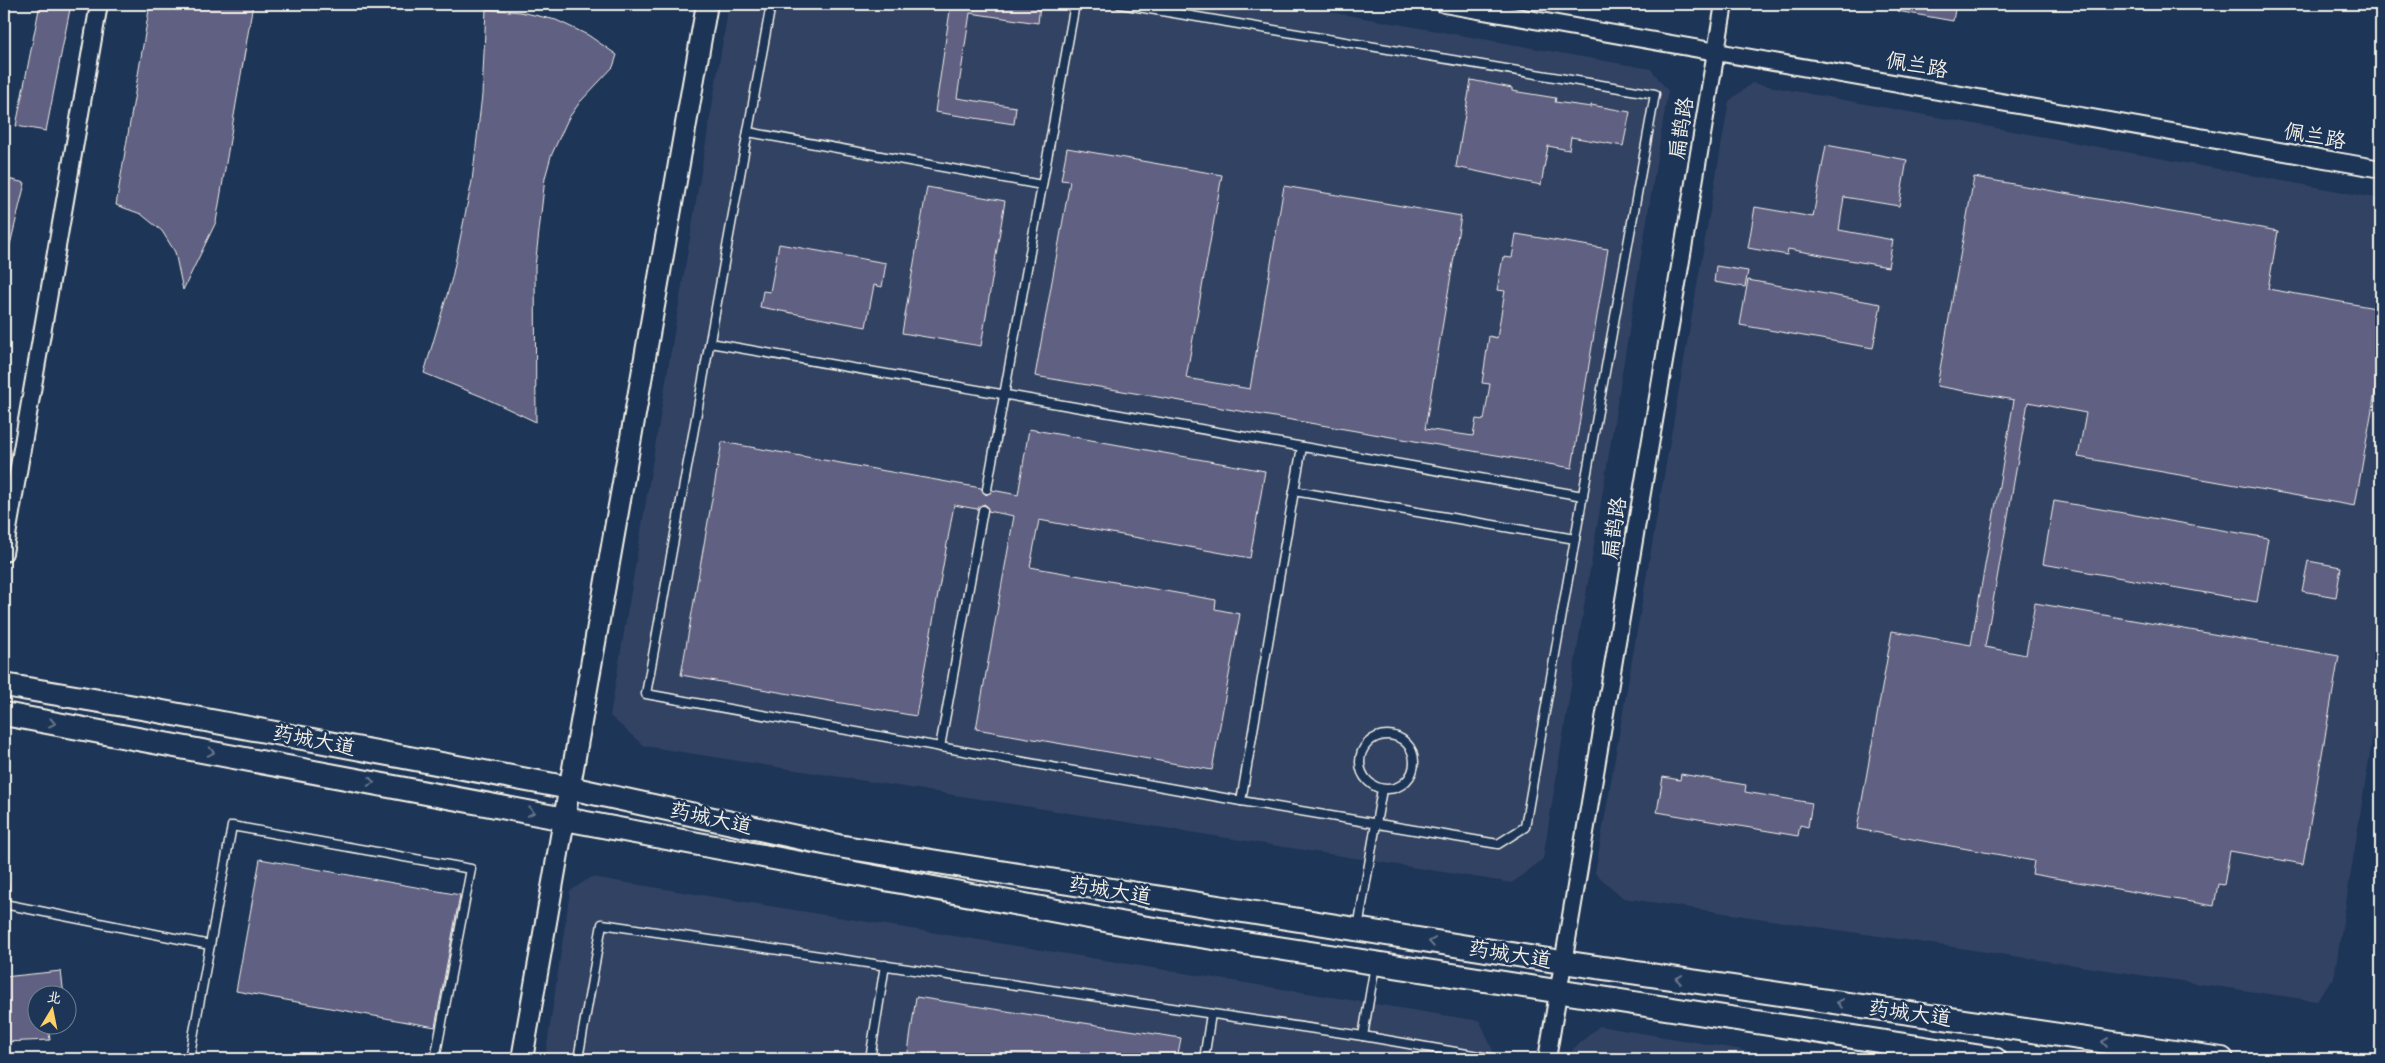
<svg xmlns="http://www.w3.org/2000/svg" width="2385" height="1063" font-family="'Indie Flower','LXGW WenKai TC',sans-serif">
<rect width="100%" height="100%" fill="#1d3557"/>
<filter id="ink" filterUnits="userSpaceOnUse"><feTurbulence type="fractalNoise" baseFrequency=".02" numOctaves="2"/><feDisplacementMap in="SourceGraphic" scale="10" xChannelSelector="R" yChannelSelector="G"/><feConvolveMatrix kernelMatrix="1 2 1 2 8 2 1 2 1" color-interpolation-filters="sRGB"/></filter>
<g filter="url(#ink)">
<g fill="#314264">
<polygon points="729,4 1285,4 1651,69 1668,91 1543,859 1512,883 644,746 610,716"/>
<polygon points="1752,83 2381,199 2381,685 2334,978 2316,1001 1623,898 1595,873 1729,101"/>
<polygon points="591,877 1480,1021 1494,1053 1493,1059 545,1059 570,891"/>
<polygon points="1599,1026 1796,1059 1571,1059 1573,1049"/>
</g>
<g fill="#616183" stroke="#f4f1e8">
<polygon points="40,4 71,4 46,131 16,126"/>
<polygon points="150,4 253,4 216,222 183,290 175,252 162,231 141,214 116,205"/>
<polygon points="951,4 1040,4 1038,23 970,13 957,98 1016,107 1014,124 935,112"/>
<polygon points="1897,4 1956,4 1953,21 1897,11"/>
<polygon points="486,9 521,12 556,20 588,35 617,55 613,67 580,102 568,119 551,156 545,178 535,267 536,422 483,397 424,373 452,278 472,181 482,95"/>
<polygon points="1471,80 1512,88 1512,91 1556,98 1555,102 1591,107 1591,105 1630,112 1623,146 1571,137 1569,150 1548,146 1541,185 1456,167"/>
<polygon points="1826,145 1907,160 1899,206 1844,197 1839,230 1893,240 1888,267 1788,249 1787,255 1748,248 1755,207 1813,217"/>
<polygon points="1067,148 1222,175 1186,378 1250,389 1284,186 1461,216 1425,429 1473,436 1476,419 1484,420 1490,384 1482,383 1489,336 1497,338 1505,291 1497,290 1503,257 1512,258 1516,234 1608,249 1572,468 1035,376 1070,181 1061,180"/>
<polygon points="1974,177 2278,231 2268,289 2381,309 2381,358 2355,506 2078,457 2086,413 2028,402 1985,647 2026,655 2035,603 2339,656 2303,864 2230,851 2224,885 2218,884 2214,906 2032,874 2034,861 1857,829 1892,631 1971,645 2014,400 1937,386"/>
<polygon points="4,178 25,183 9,249 4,249"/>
<polygon points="927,187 1005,201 981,346 902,333"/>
<polygon points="779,244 886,263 882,287 874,285 866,327 760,307 763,291 770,292"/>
<polygon points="1716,266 1748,271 1745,287 1714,282"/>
<polygon points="1748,280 1881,304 1873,348 1740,325"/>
<polygon points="1029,429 1265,471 1250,558 1039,520 1030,567 1216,600 1215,609 1240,614 1212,770 976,729 1014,516 988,511 987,506 984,504 977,509 954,505 916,716 681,675 722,442 981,488 986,495 992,490 1018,495"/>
<polygon points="2054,501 2268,538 2257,602 2043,564"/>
<polygon points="2308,561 2341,567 2336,597 2302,591"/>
<polygon points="1681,774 1746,785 1745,792 1812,803 1808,827 1800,825 1798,836 1657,812 1663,777 1680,780"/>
<polygon points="260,859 460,895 435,1027 236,991"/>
<polygon points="61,971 64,996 38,996 38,1026 48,1026 50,1040 4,1042 4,977"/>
<polygon points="916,997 1181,1038 1177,1059 907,1059"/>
</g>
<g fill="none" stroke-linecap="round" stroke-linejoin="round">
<g stroke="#f4f1e8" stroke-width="11">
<g id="service">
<polyline points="771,4 646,694 1241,801"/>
<polyline points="1120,4 1655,94 1575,539"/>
<polyline points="748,132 1042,185"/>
<polyline points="710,343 1583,496"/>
<polyline points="987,489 1075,4"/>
<polygon points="1294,491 1575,539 1525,827 1498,844 1241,801"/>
<polyline points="1294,491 1302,447"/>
<circle cx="1387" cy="762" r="27"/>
<polyline points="940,747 983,510"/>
<polyline points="4,886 4,906"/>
<polyline points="4,904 210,945 189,1059"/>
<polyline points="1358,928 1382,789"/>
<polyline points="210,945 232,826 471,869 435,1059"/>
<polyline points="1375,965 1363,1036 1496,1059"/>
<polyline points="578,1059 602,924 1363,1036"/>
<polyline points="870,1059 885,965"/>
<polyline points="1204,1059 1211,1014"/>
</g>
</g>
<g stroke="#f4f1e8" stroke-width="20">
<g id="minor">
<polyline points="1444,4 2381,169"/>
<polyline points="4,553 99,4"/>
<polyline points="1547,1059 1724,4"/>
</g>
</g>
<g stroke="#f4f1e8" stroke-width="24">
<polyline id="tertiary" points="522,1059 707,4"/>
</g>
<g stroke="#f4f1e8" stroke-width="26">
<g id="secondary">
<polyline points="4,685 147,709 570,788 838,846 1542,959 2222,1059"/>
<polyline points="4,714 1142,927 1995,1059"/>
</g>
</g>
<use href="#service" stroke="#1d3557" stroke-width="8"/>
<use href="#minor" stroke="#1d3557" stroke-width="16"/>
<use href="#tertiary" stroke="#1d3557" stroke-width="20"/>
<use href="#secondary" stroke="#1d3557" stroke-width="22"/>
</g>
<defs><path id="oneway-chevron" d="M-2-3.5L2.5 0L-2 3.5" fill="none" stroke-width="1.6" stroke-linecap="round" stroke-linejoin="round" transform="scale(1.25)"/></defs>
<g stroke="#68778a">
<use href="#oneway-chevron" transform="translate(52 723) rotate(11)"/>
<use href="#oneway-chevron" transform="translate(211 752) rotate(11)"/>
<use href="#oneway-chevron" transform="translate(371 782) rotate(11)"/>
<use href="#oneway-chevron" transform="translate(531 812) rotate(11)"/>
<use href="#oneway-chevron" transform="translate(1432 942) rotate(-171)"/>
<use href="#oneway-chevron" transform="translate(1679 979) rotate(-172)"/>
<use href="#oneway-chevron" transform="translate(1840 1003) rotate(-172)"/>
<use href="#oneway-chevron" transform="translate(2105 1042) rotate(-172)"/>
</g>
</g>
<g text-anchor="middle" stroke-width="5" stroke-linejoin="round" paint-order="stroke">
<g font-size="21" fill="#f4f1e8" stroke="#1d3557">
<text transform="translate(1917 65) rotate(10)" y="7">佩兰路</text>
<text transform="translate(1681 128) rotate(-81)" y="7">扁鹊路</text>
<text transform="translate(2315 136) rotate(10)" y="7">佩兰路</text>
<text transform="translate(1614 528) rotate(-81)" y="7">扁鹊路</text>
<text transform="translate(314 740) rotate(11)" y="7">药城大道</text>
<text transform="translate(711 818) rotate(12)" y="7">药城大道</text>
<text transform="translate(1110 890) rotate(9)" y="7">药城大道</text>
<text transform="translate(1510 954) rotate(9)" y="7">药城大道</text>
<text transform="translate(1910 1013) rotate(8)" y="7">药城大道</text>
</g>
</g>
<rect width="2385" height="1063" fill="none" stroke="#1d3557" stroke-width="20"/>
<rect x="10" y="10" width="2365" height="1043" fill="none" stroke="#f4f1e8" stroke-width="2" filter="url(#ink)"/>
<g transform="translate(52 1010) rotate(10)"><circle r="24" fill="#1d3557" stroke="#738091"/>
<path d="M0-4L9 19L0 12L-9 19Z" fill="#ffd166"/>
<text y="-8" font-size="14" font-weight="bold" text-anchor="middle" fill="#f4f1e8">北</text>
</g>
</svg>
